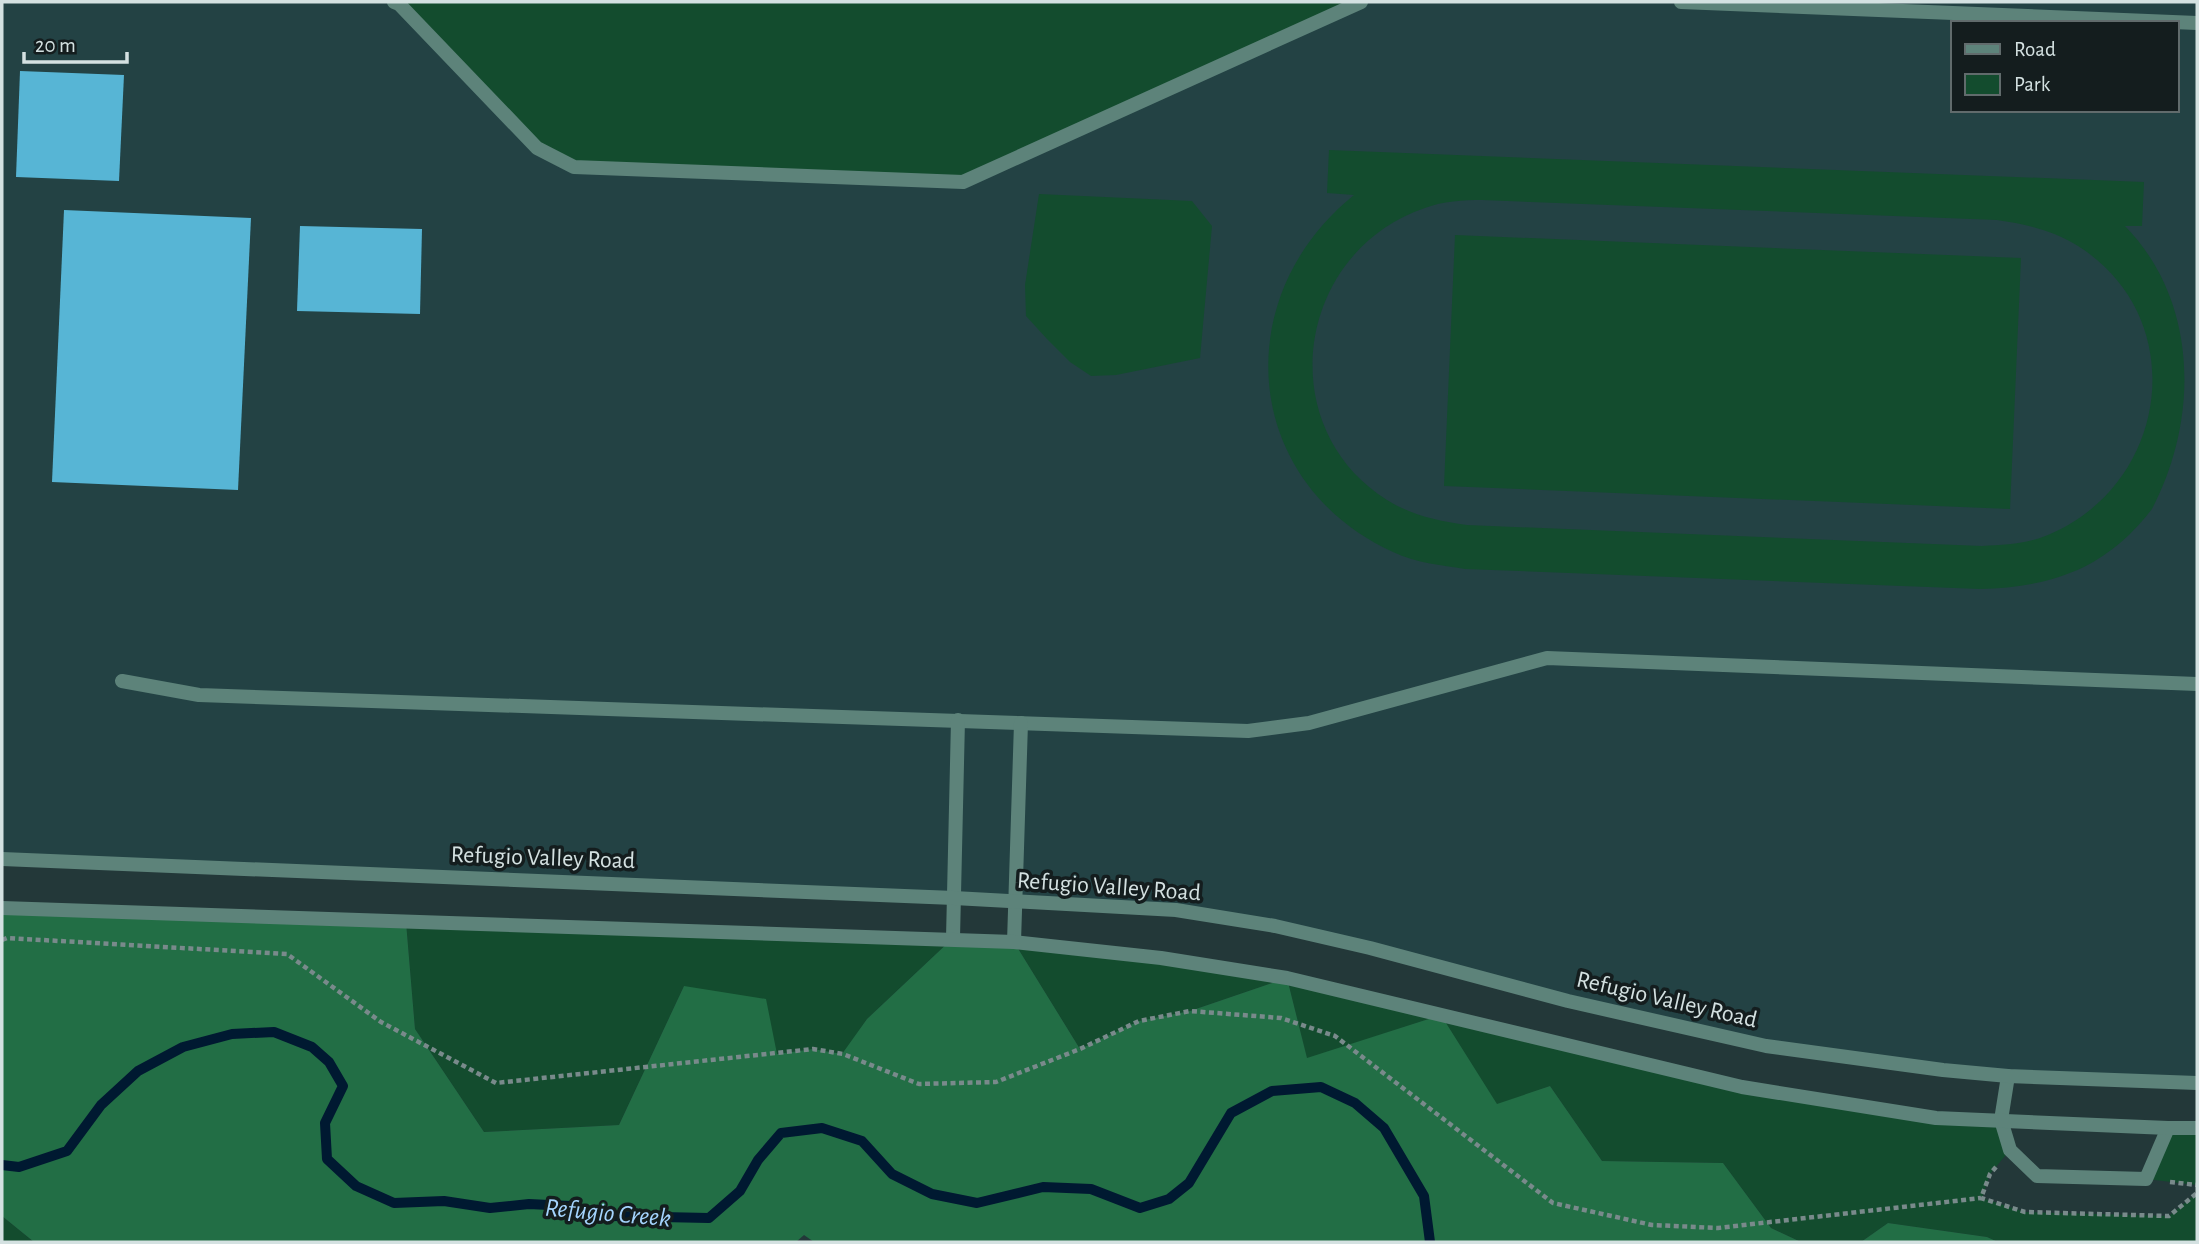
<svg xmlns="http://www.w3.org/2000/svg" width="2199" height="1244" font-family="'Alegreya Sans',sans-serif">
<rect width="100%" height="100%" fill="#233839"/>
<path fill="#234244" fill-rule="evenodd" d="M 2,2 L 2197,2 L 2197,1083 L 2008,1076 L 1766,1046 L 1370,948 L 1176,910 L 2,859 ZM 1952,23 L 2176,23 L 2176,110 L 1952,110 Z"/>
<g fill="#134c2e" fill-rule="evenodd">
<polygon points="394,2 1361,2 963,182 574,167 537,148"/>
<path d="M 1329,150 L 2144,182 L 2142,226 L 2125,226 C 2199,302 2199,419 2152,509 C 2134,533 2110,554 2084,567 C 2050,583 2017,588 1980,589 L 1465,569 C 1441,565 1416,563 1393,552 C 1242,483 1227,297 1354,195 L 1327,193 ZM 1482,200 L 1997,220 C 2025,224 2053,230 2078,246 C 2195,320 2168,492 2040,538 C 2022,544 2002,545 1982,546 L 1467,525 C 1438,521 1411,515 1387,500 C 1270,426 1297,251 1425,208 C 1443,201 1463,200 1482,200 Z"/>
<polygon points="1039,194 1192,201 1212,226 1200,358 1116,375 1091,376 1070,362 1047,339 1026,316 1025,285"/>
<polygon points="1455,235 2021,258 2010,509 1444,486"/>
<polygon points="406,922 953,938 867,1019 843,1054 813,1049 777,1054 684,986 619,1125 484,1132 415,1029"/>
<path d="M 1014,942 C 1105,952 1196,961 1286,978 C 1328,986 1369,998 1410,1007 C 1604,1054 1800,1113 2001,1120 L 2010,1150 L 1990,1174 L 1982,1198 L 2025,1212 L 2169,1216 L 2197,1193 L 2197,1242 L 1998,1242 L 1987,1237 L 1888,1223 L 1861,1242 L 1801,1242 L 1771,1228 L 1723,1163 L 1602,1161 L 1550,1086 L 1497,1105 L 1441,1015 L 1307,1059 L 1287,978 L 1190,1011 L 1139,1021 L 1080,1049 Z"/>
<polygon points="2168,1128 2197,1128 2197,1185 2146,1179"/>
<polygon points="2,1216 34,1242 2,1242"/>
</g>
<g fill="#226e45">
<polygon points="2,908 406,922 415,1029 484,1132 619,1125 684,986 766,999 777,1054 813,1049 842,1054 867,1019 953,938 1014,942 1080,1049 1139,1021 1190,1011 1287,978 1307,1058 1441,1015 1497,1104 1550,1086 1602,1161 1723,1163 1771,1228 1801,1242 814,1242 804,1235 796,1242 34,1242 2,1216"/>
<polygon points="1888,1223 1987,1237 1998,1242 1861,1242"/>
</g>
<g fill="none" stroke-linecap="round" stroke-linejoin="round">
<polyline stroke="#001931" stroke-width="10" points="2,1165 19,1167 67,1151 101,1105 138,1071 183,1047 232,1034 274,1032 312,1047 329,1062 343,1086 325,1123 327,1159 356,1186 394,1203 444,1201 490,1208 529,1204 569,1206 613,1216 709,1218 740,1191 758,1160 781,1133 822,1128 862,1141 892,1174 932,1194 977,1203 1043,1187 1091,1189 1140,1208 1169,1199 1189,1183 1231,1113 1272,1091 1321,1087 1355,1103 1384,1128 1424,1196 1430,1242"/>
</g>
<g fill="#57b5d5">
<polygon points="20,71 124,75 119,181 16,177"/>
<polygon points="64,210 251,218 238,490 52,482"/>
<polygon points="300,226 422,229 420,314 297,311"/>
</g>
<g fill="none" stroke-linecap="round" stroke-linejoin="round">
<g stroke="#798a8b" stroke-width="4.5" stroke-dasharray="5 3.5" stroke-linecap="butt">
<polyline points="2,940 7,938 287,954 381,1022 496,1083 813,1049 843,1054 919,1084 996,1082 1080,1049 1139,1021 1190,1011 1281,1018 1335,1036 1553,1203 1652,1225 1718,1228 1981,1198"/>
<polyline points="1996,1167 1990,1174 1981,1198 2025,1212 2169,1216 2197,1193"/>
<polyline points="2170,1182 2197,1185"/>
</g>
<g stroke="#5d837a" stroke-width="14">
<polyline points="394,2 399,4 537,148 574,167 963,182 1361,2"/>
<polyline points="1681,2 2197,23"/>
<polyline points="122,681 199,695 1248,731 1309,723 1547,658 2197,684"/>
<polyline points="953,938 958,720"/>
<polyline points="1014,942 1021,723"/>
<polyline points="2008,1076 2001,1120 2010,1150 2037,1176 2146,1179 2168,1128"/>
</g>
<g stroke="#5d837a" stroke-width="14">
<polyline points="2,859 954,898 1176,910 1275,926 1370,948 1568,1001 1766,1046 1943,1070 2008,1076 2197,1083"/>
<polyline points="2,908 1014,942 1161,958 1287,978 1742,1087 1936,1118 2168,1128 2197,1128"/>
</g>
</g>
<g text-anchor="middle" stroke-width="7" stroke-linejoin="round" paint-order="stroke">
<g font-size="24" fill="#d4e1e1" stroke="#141d1e">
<text transform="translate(543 857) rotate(2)" y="8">Refugio Valley Road</text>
<text transform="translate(1109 886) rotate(4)" y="8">Refugio Valley Road</text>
<text transform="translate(1667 999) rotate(13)" y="8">Refugio Valley Road</text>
</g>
<g font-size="26" font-style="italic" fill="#a4d4fe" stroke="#141d1e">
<text transform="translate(608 1212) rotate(5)" y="9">Refugio Creek</text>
</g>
</g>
<rect width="2199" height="1244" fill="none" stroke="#d4e1e1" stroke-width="7"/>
<rect x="1951" y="21" width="228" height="91" fill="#141d1e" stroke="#616b6c" stroke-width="2"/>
<rect x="1965" y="44" width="35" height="10" fill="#5d837a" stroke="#616b6c" stroke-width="2"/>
<text x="2014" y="56" font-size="21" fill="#d4e1e1">Road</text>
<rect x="1965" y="74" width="35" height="21" fill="#134c2e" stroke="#616b6c" stroke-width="2"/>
<text x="2014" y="91" font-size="21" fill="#d4e1e1">Park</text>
<path d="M24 52v10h103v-10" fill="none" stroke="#d4e1e1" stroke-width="3.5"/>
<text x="35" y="52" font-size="21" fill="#d4e1e1" stroke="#141d1e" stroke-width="5" paint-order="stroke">20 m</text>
</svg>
